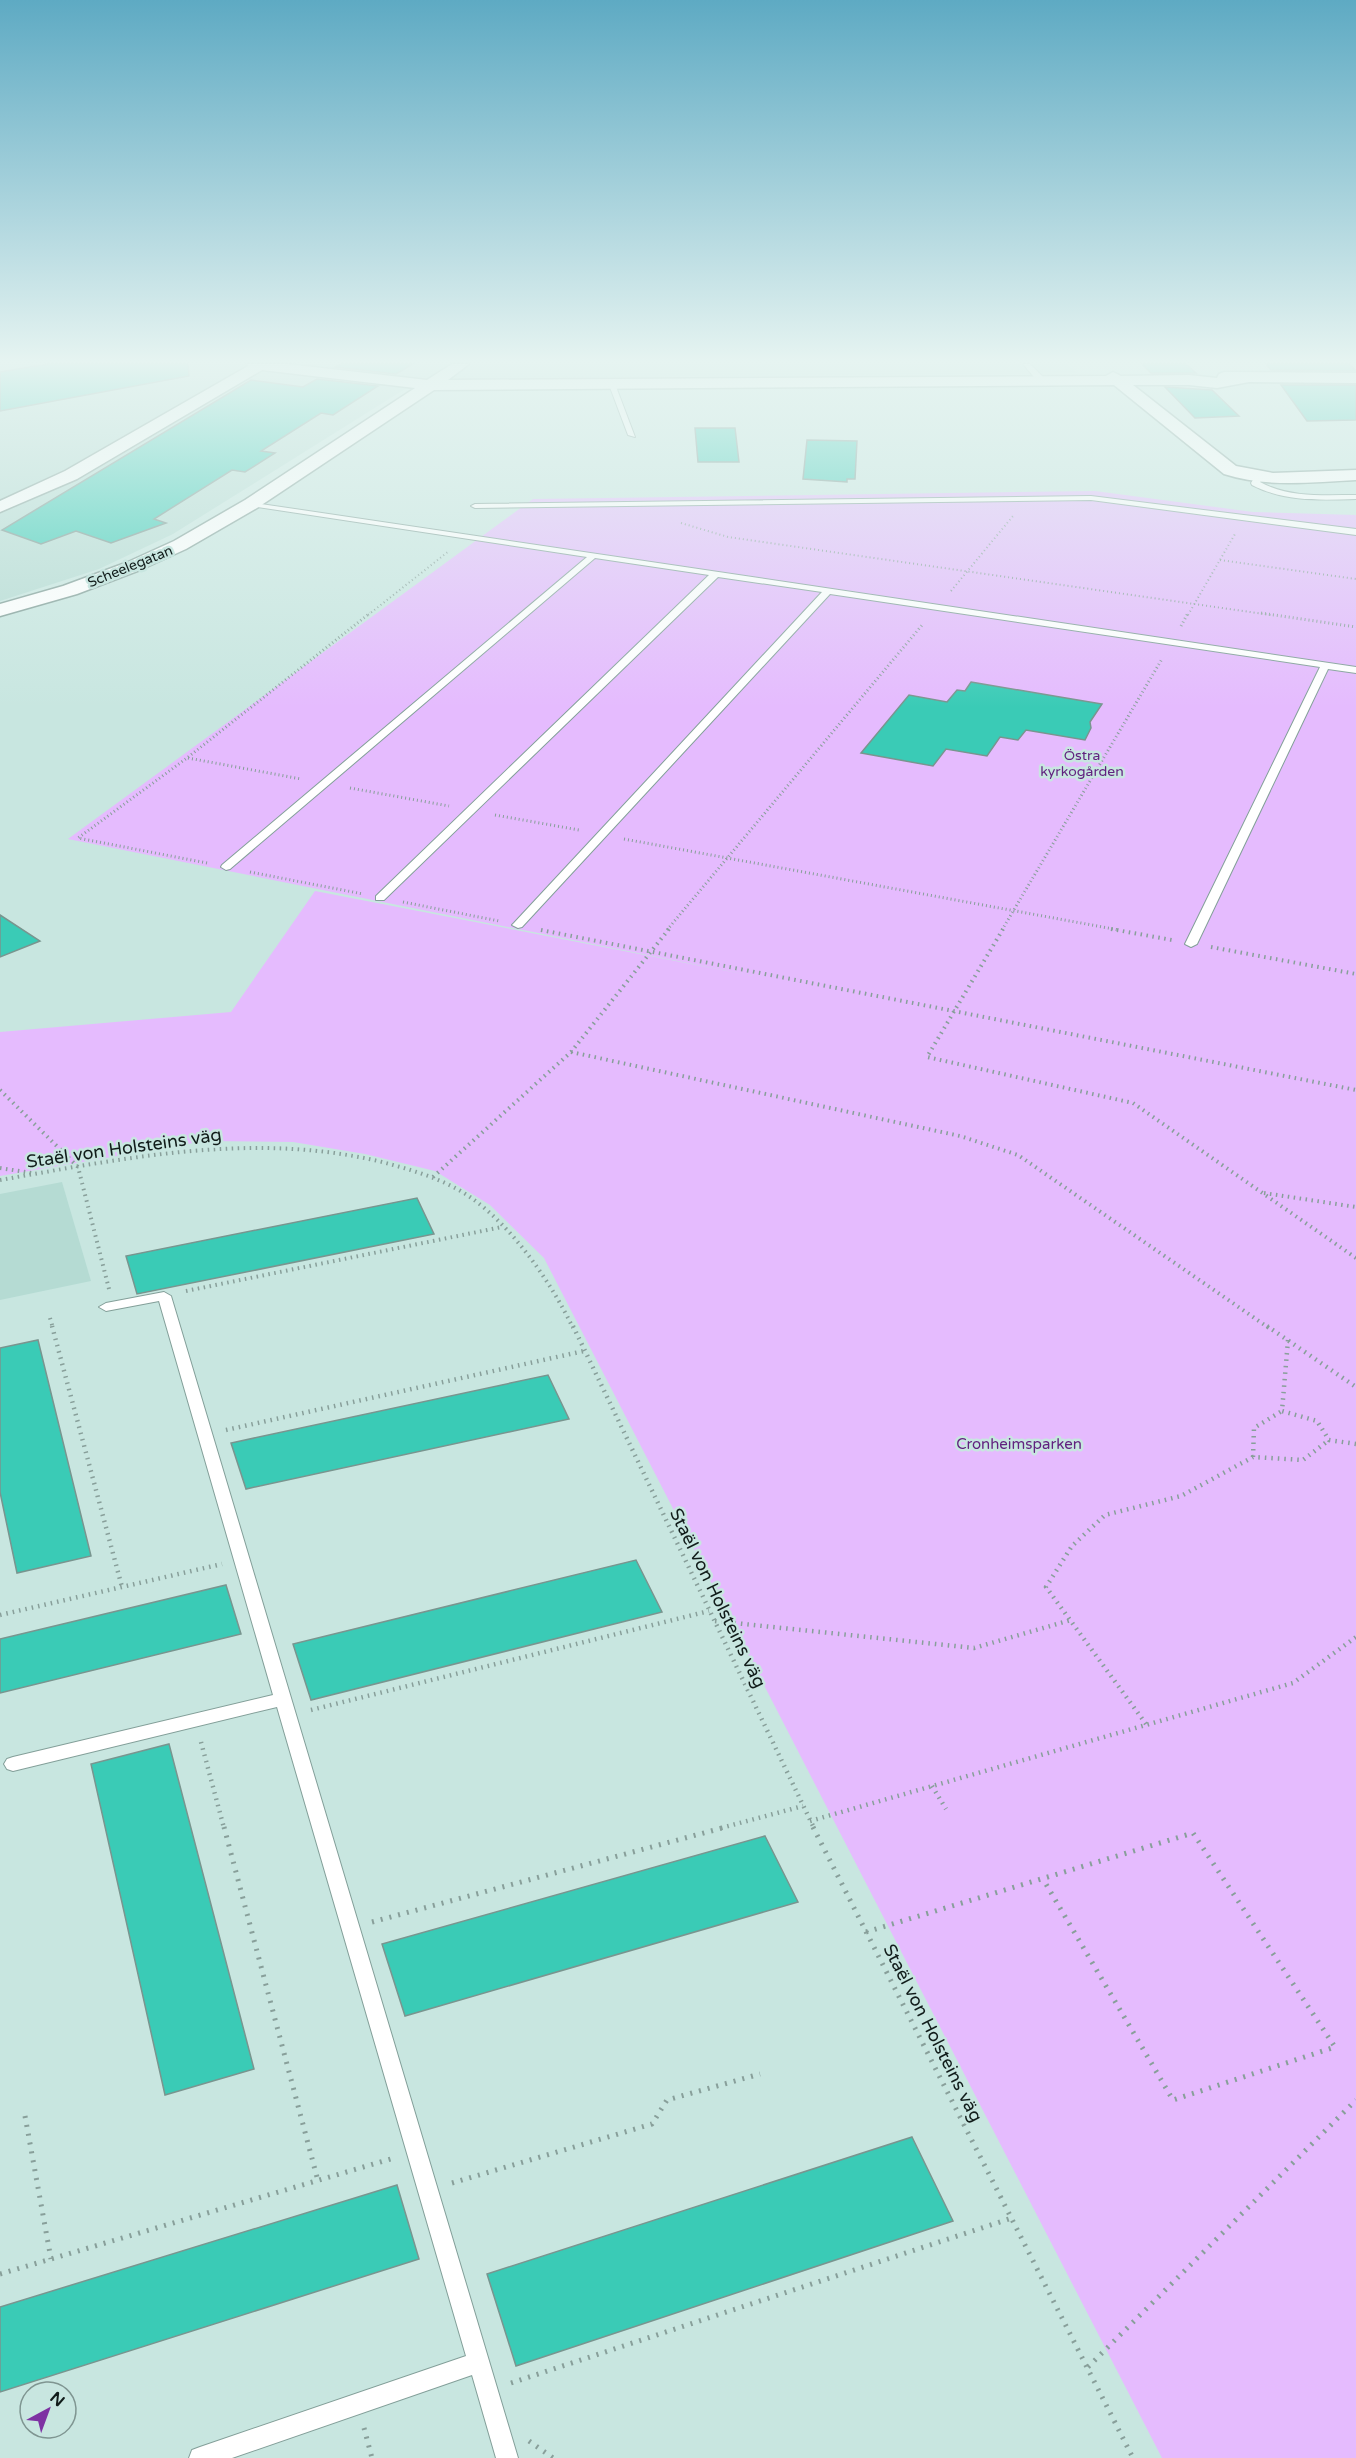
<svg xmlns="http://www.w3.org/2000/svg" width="1356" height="2458" font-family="'Varela Round',sans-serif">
<rect width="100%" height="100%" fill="#c8e6e0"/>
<g fill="#b5dbd3">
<polygon points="0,364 1066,364 1078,373 421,379 173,534 99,569 0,601"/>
<polygon points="62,1182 91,1281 0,1300 0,1194"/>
</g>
<polygon fill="#e5bbfe" points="1095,491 1253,512 1356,515 1356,2458 1162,2458 544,1258 490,1205 435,1171 365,1154 293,1142 205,1141 0,1176 0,1032 231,1012 315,891 753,976 68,839 533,499"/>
<g fill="#3acbb6" stroke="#79958f" stroke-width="1.5">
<polygon points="48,364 188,364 189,376 0,411 0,372"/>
<polygon points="341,364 413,364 396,374 335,367"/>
<polygon points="1142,364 1186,364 1196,373 1151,373"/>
<polygon points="1266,364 1350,364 1356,371 1271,370"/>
<polygon points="317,379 378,386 333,415 321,413 261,451 275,453 245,472 232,470 154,519 166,523 111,543 76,531 41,544 2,530 251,380 303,387"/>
<polygon points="1281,385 1356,385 1356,420 1307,421"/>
<polygon points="1165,387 1212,390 1239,416 1195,418"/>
<polygon points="695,428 735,428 739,462 698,462"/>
<polygon points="807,440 857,441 855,479 847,479 847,482 803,479"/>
<polygon points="971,682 1060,697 1102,704 1090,722 1091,728 1085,740 1026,730 1018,740 1000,737 987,756 946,749 933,766 861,753 909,695 947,702 957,690 965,691"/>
<polygon points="0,915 40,941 0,957"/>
<polygon points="417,1198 434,1234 137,1294 126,1256"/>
<polygon points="38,1340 91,1556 17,1573 0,1492 0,1348"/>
<polygon points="548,1375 569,1419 246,1489 231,1443"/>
<polygon points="636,1560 662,1612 311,1700 293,1644"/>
<polygon points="226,1585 241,1634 0,1693 0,1639"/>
<polygon points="169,1744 254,2069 165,2095 91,1764"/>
<polygon points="765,1836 798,1902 405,2016 382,1944"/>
<polygon points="912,2137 953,2221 516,2366 487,2274"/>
<polygon points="397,2185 419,2259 0,2392 0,2307"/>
</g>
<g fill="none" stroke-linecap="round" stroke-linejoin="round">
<g stroke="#839f99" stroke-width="2">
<g id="lane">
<polygon points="1023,364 1030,364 1045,379 1045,383 1039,383"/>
<polygon points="608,382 615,384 635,437 628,435"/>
<path d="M 1256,475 L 1263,477 L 1260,482 C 1289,498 1323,495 1356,495 L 1356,499 C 1320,500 1285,502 1252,485 L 1251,483 Z"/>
<polygon points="1091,496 1356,529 1356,535 1091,500 475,508 471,506 475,504"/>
<polygon points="248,502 1356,667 1356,673 1328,669 1197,944 1191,947 1185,944 1320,667 830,594 522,927 518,928 512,925 514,923 822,592 718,577 384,900 376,900 376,896 709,575 595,558 230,869 226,870 221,867 222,865 587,557 251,506 247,504"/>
<polygon points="164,1292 171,1296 518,2458 496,2458 472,2375 232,2458 189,2458 192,2450 200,2447 466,2356 277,1707 13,1771 7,1769 4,1764 7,1759 13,1757 273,1695 159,1301 106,1311 99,1307 106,1303"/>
</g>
</g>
<g stroke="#839f99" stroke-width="3">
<path id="street" d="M 247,364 L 287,364 L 427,380 L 452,364 L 469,364 L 448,380 L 1106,376 L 1113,372 L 1121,376 L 1189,375 L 1217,378 L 1219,374 L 1224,372 L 1356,373 L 1356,383 L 1249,382 L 1217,388 L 1189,385 L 1133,385 L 1236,466 L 1273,473 L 1356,470 L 1356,480 C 1312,482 1267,488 1224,474 L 1114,385 L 434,390 L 257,508 L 186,549 L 140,570 L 77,594 L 0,616 L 0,604 L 63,586 L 128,562 L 174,541 L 245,500 L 415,388 L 262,370 L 77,479 L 0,512 L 0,501 L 65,471 L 248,366 Z"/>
</g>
<g stroke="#889f9a" stroke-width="2" stroke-dasharray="1 3" stroke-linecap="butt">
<polyline points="681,523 728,537 1271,615"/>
<polyline points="1220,560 1356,579"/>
<polyline points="951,591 1013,516"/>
<polyline points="368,615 449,551"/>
<polyline points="1188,615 1235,534"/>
</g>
<g stroke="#889f9a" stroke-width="3" stroke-dasharray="1 3" stroke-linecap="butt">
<polyline points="1261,613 1356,627"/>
<polyline points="1181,626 1188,613"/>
<polyline points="188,758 301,779"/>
<polyline points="350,788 449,806"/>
<polyline points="495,815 579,830"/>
<polyline points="624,839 1119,930"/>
<polyline points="207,863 78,838 187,758 370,613"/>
<polyline points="250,872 363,894"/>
<polyline points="403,902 499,921"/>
<polyline points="667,930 923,624"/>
<polyline points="1002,930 1162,659"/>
</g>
<g stroke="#889f9a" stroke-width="4" stroke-dasharray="1.5 4.5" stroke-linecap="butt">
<polyline points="1003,929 927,1057 1133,1103 1356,1258"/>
<polyline points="1111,929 1172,940"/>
<polyline points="541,930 1356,1090"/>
<polyline points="1211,947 1356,974"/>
<polyline points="571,1052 960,1136 1018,1155 1269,1328"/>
<polyline points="0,1090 78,1167 109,1289"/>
<polyline points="0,1168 32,1173"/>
<polyline points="433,1177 571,1052 669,929"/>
<path d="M 0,1180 C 126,1158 255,1131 382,1162 C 412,1170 444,1179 470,1197 C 512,1226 551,1282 573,1328"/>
<polyline points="1264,1193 1356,1207"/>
<polyline points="186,1291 502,1227"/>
<polyline points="50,1318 53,1328"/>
</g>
<g stroke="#889f9a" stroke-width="4.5" stroke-dasharray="1.5 5" stroke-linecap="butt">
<polyline points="52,1326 122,1587"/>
<polyline points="573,1326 814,1828"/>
<polyline points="1267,1326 1356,1387"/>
<polyline points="1288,1340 1282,1411 1317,1421 1329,1440 1356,1444"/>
<polyline points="226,1430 584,1351"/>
<polyline points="1253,1457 1254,1428 1282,1411"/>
<polyline points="0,1615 222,1564"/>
<polyline points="715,1621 974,1648 1071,1620"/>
<polyline points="311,1710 709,1611"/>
<polyline points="1146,1724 1046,1587 1072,1546 1105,1515 1181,1496 1253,1457 1303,1460 1329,1440"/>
<polyline points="201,1742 224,1828"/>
<polyline points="932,1786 946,1809"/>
<polyline points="810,1821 1293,1683 1356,1637"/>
<polyline points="721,1828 803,1806"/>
</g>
<g stroke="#889f9a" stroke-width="5" stroke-dasharray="2 7" stroke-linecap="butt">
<polyline points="224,1827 318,2181"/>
<polyline points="813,1827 1133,2458"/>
<polyline points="372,1922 726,1827"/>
<polyline points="866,1932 1193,1833 1335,2047 1173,2100 1043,1879"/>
<polyline points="25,2116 51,2259"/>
<polyline points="452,2183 652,2124 667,2100 760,2074"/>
<polyline points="0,2274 394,2158"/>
<polyline points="1088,2367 1356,2100"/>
<polyline points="511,2383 1012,2218"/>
<polyline points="364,2428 372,2458"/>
<polyline points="529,2441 553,2458"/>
</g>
<use href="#lane" fill="#fff" fill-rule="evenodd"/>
<use href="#street" fill="#fff" fill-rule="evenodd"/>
</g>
<linearGradient id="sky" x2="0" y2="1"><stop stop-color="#5eaac3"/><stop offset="0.51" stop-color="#e6f4f1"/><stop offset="1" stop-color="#e6f4f1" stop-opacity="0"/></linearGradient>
<rect width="1356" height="708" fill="url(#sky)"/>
<g text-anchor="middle" stroke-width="5" stroke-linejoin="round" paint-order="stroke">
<g font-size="14" fill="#111c1a" stroke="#c8e6e0">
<text transform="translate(130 566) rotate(-22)" y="5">Scheelegatan</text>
</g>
<g font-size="14" fill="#61227f" stroke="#c8e6e0">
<text x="1082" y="760">Östra<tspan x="1082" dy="16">kyrkogården</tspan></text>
</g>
<g font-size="15" fill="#61227f" stroke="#c8e6e0">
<text x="1019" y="1449">Cronheimsparken</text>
</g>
<g font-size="18" fill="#111c1a" stroke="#c8e6e0">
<text transform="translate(124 1148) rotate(-8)" y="6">Staël von Holsteins väg</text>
<text transform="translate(718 1598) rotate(64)" y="6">Staël von Holsteins väg</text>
<text transform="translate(933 2033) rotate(63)" y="6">Staël von Holsteins väg</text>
</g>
</g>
<g transform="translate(48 2410) rotate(41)"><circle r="28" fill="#c8e6e0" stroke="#7f9591" stroke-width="1.5"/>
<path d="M0-4.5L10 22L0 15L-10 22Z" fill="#7e32a3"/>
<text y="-9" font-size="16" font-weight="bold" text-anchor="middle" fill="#111c1a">N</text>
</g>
</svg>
